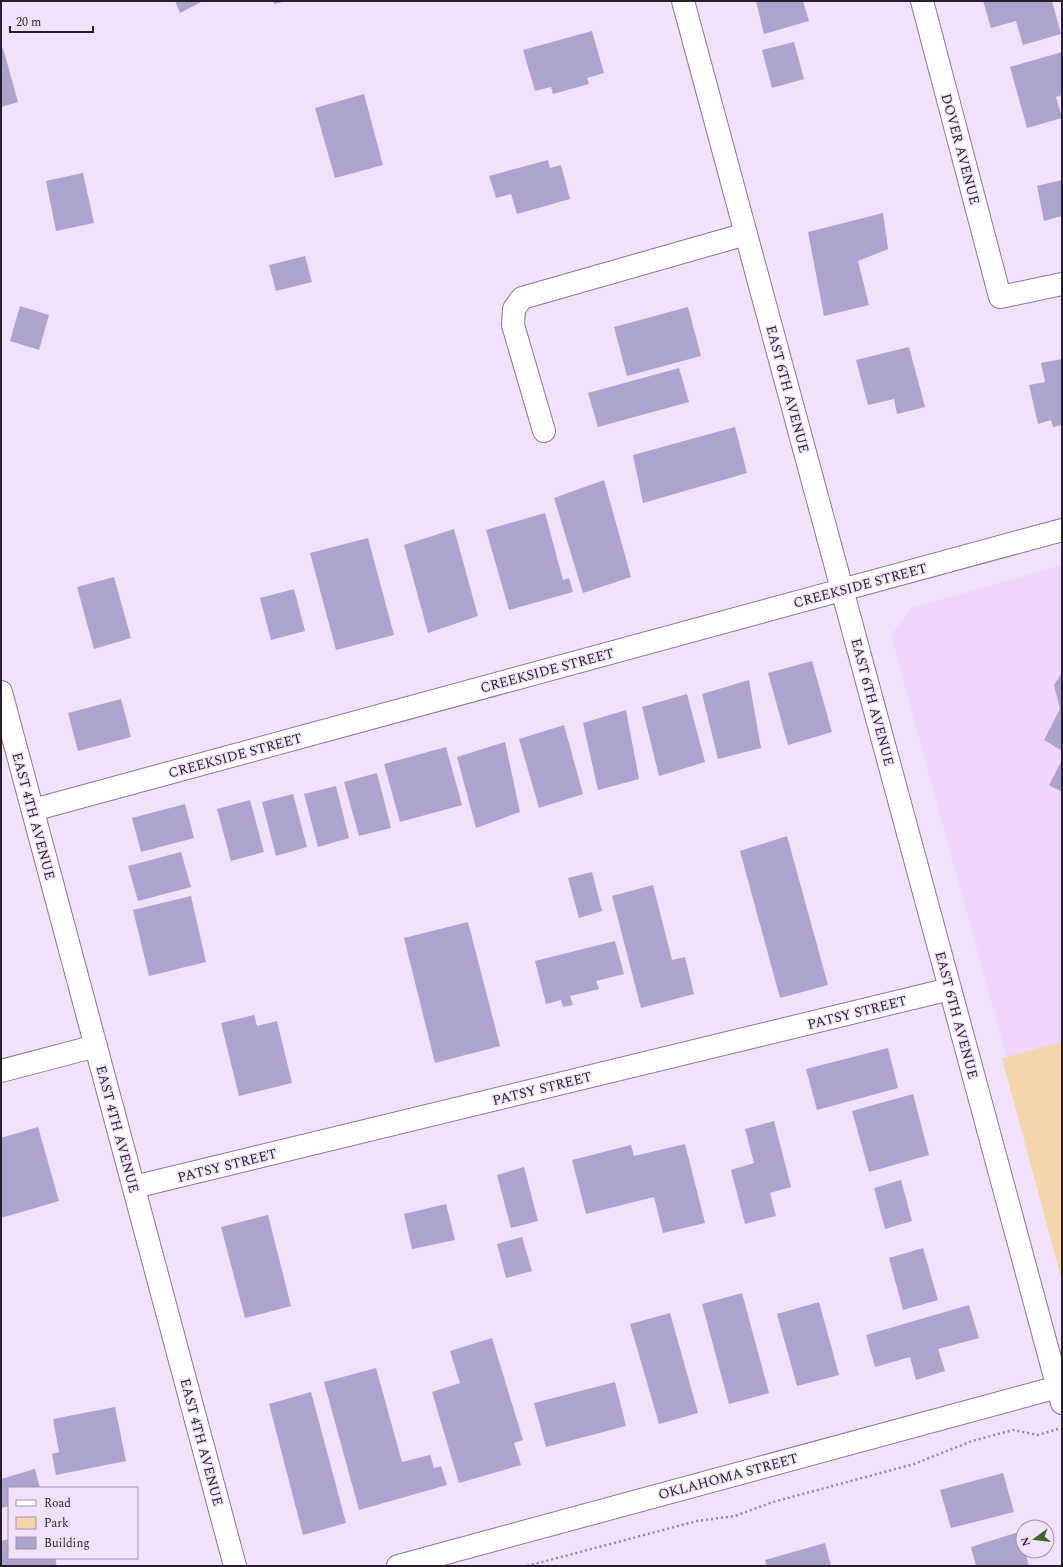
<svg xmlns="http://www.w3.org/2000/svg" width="1063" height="1567" font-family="Spectral,serif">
<rect width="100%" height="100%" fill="#f2e1fb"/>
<polygon fill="#f0d6fd" points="1062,565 1062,1261 891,635 912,608"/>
<polygon fill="#f4d5ac" points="1062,1042 1062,1281 1002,1058"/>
<g fill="#aca3cf">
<polygon points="175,1 203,1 180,13"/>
<polygon points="273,1 283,1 283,2 274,4"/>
<polygon points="756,1 803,1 809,21 764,34"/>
<polygon points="983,1 1052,1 1061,34 1023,45 1016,21 991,28"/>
<polygon points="592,31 604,73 587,78 589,84 553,94 551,87 535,91 523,50"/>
<polygon points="794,42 804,79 772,88 762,50"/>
<polygon points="3,48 18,102 1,107 1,49"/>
<polygon points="1062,52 1062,95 1056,97 1062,118 1027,128 1010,67"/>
<polygon points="364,94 383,165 335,178 315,108"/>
<polygon points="548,160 550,168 561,165 570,199 517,214 511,194 496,198 489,176"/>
<polygon points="83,173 94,223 56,231 46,181"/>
<polygon points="1062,180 1062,216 1044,221 1037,186"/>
<polygon points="883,213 888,249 858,261 869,305 824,316 808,232"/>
<polygon points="305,256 312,282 276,291 269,265"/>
<polygon points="20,306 49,315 39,350 10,341"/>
<polygon points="688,307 701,356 627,376 614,327"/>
<polygon points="909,347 925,407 897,414 894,399 868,405 856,360"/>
<polygon points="1062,359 1062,425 1053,427 1051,420 1038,424 1029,385 1045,382 1041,363"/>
<polygon points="679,368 689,402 598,427 588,393"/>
<polygon points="735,427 747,473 643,503 633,455"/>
<polygon points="604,480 631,577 583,593 554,498"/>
<polygon points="545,513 563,580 569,578 573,592 509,610 486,530"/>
<polygon points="454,529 478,616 428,633 404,545"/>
<polygon points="368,538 394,635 336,650 310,553"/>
<polygon points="114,577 131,638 94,649 77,587"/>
<polygon points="294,589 305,631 271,640 260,598"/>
<polygon points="812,661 832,732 788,745 768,673"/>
<polygon points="1062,673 1062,751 1044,740 1060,709 1054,685"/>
<polygon points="749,680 761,748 718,759 702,694"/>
<polygon points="687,694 705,762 659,776 642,707"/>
<polygon points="121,699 131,737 78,751 68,713"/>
<polygon points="626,710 639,779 598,790 583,723"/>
<polygon points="564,725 583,794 539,808 519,739"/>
<polygon points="505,742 520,812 476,828 457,757"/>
<polygon points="446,747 462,805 400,822 384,764"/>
<polygon points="1062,760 1062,792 1049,785"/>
<polygon points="377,773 391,828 359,836 344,782"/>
<polygon points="336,786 349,838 318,847 304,794"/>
<polygon points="293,794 307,847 276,856 262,802"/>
<polygon points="250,800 264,852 231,861 217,809"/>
<polygon points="185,804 194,838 141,852 132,818"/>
<polygon points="787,836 828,985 780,998 740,851"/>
<polygon points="181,852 191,887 138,901 128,866"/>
<polygon points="592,872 602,911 579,918 568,878"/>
<polygon points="653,885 672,960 685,957 694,994 641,1008 612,896"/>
<polygon points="191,896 206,962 149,976 133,910"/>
<polygon points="468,922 500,1046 435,1063 404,938"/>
<polygon points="615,941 624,974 596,981 599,989 570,996 573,1005 563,1007 561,1000 546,1004 535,961"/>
<polygon points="254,1015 257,1026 277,1021 292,1083 239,1096 221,1023"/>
<polygon points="888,1048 898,1088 817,1110 806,1069"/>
<polygon points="913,1094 929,1155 869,1172 852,1111"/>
<polygon points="774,1121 791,1187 770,1193 776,1216 745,1224 731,1170 754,1163 745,1129"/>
<polygon points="38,1127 59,1201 1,1218 1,1138"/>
<polygon points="685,1144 705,1223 663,1233 654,1197 586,1214 572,1160 631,1145 634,1156"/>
<polygon points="524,1167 538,1221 511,1228 497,1175"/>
<polygon points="901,1180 912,1221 885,1229 874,1188"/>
<polygon points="446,1204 455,1240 412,1249 404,1214"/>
<polygon points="268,1215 291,1306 245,1318 221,1227"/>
<polygon points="522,1237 532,1271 506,1278 497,1244"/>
<polygon points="923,1248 938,1300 903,1310 889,1258"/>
<polygon points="742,1293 769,1393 729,1404 702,1304"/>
<polygon points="819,1302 839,1375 797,1386 777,1314"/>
<polygon points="969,1305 979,1338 938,1349 945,1371 916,1380 910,1357 875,1367 866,1335"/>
<polygon points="670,1313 698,1413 659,1424 630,1324"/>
<polygon points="492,1338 523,1440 514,1443 521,1465 459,1483 432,1392 460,1383 450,1351"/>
<polygon points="376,1368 402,1462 430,1455 434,1468 441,1466 447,1485 359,1510 324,1382"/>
<polygon points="615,1382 626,1426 546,1447 534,1403"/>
<polygon points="311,1392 346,1523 303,1535 269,1404"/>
<polygon points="115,1407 126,1461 56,1475 52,1454 59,1452 53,1419"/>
<polygon points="35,1469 40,1488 9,1488 9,1506 1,1508 1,1479"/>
<polygon points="1003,1473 1014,1512 951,1528 940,1490"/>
<polygon points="1019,1532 1023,1545 1023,1551 1025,1551 1029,1566 976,1566 971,1547"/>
<polygon points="9,1539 9,1558 55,1558 57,1566 1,1566 1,1541"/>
<polygon points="825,1543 831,1566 767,1566 765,1560"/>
</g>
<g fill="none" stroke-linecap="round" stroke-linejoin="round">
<g stroke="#8e749b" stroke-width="24">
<g id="minor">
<polyline points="683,1 1062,1403"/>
<polyline points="922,1 1000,297 1062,284"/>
<polyline points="544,431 513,325 514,309 522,298 746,234"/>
<polyline points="1,692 235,1566"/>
<polyline points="33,810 1062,530"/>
<polyline points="1,1071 96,1046"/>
<polyline points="134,1187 950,989"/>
<polyline points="398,1566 1058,1387"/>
</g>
</g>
<polyline stroke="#93869b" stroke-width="2.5" stroke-dasharray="2 3" stroke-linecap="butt" points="527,1566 697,1521 735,1516 773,1502 914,1464 972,1441 1013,1430 1038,1435 1058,1429"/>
<use href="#minor" stroke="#fff" stroke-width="22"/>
</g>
<g text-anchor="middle" stroke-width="3" stroke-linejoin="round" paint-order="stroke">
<g font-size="14" fill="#271d2c" stroke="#f2e1fb">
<text transform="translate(961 149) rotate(75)" y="5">DOVER AVENUE</text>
<text transform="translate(788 389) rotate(75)" y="5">EAST 6TH AVENUE</text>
<text transform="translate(860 585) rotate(-15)" y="5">CREEKSIDE STREET</text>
<text transform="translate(547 670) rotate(-15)" y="5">CREEKSIDE STREET</text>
<text transform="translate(873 702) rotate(75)" y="5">EAST 6TH AVENUE</text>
<text transform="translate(235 755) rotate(-15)" y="5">CREEKSIDE STREET</text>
<text transform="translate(34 816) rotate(75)" y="5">EAST 4TH AVENUE</text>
<text transform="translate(857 1012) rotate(-14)" y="5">PATSY STREET</text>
<text transform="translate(957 1015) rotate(75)" y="5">EAST 6TH AVENUE</text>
<text transform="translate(542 1088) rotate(-14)" y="5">PATSY STREET</text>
<text transform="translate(118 1129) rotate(75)" y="5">EAST 4TH AVENUE</text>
<text transform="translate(227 1165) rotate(-14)" y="5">PATSY STREET</text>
<text transform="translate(202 1442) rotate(75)" y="5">EAST 4TH AVENUE</text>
<text transform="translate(728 1476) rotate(-15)" y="5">OKLAHOMA STREET</text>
</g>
</g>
<rect width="1063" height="1567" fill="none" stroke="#271d2c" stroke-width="4"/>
<rect x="8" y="1487" width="130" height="72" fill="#f2e1fb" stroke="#a193a8"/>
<rect x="16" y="1500" width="20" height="6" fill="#ffffff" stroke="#a193a8"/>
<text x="44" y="1507" font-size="12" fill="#271d2c">Road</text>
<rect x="16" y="1517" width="20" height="12" fill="#f4d5ac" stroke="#a193a8"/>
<text x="44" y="1527" font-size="12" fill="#271d2c">Park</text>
<rect x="16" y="1537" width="20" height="12" fill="#aca3cf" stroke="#a193a8"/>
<text x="44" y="1547" font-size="12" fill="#271d2c">Building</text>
<g transform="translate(1035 1539) rotate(255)"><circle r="19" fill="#f2e1fb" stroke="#a193a8"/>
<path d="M0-3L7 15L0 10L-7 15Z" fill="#3f6722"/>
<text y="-6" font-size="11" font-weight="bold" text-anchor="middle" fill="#271d2c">N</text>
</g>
<path d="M10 26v6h83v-6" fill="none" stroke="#271d2c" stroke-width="2"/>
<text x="16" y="26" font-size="12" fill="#271d2c" stroke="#f2e1fb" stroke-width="3" paint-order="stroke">20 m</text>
</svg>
